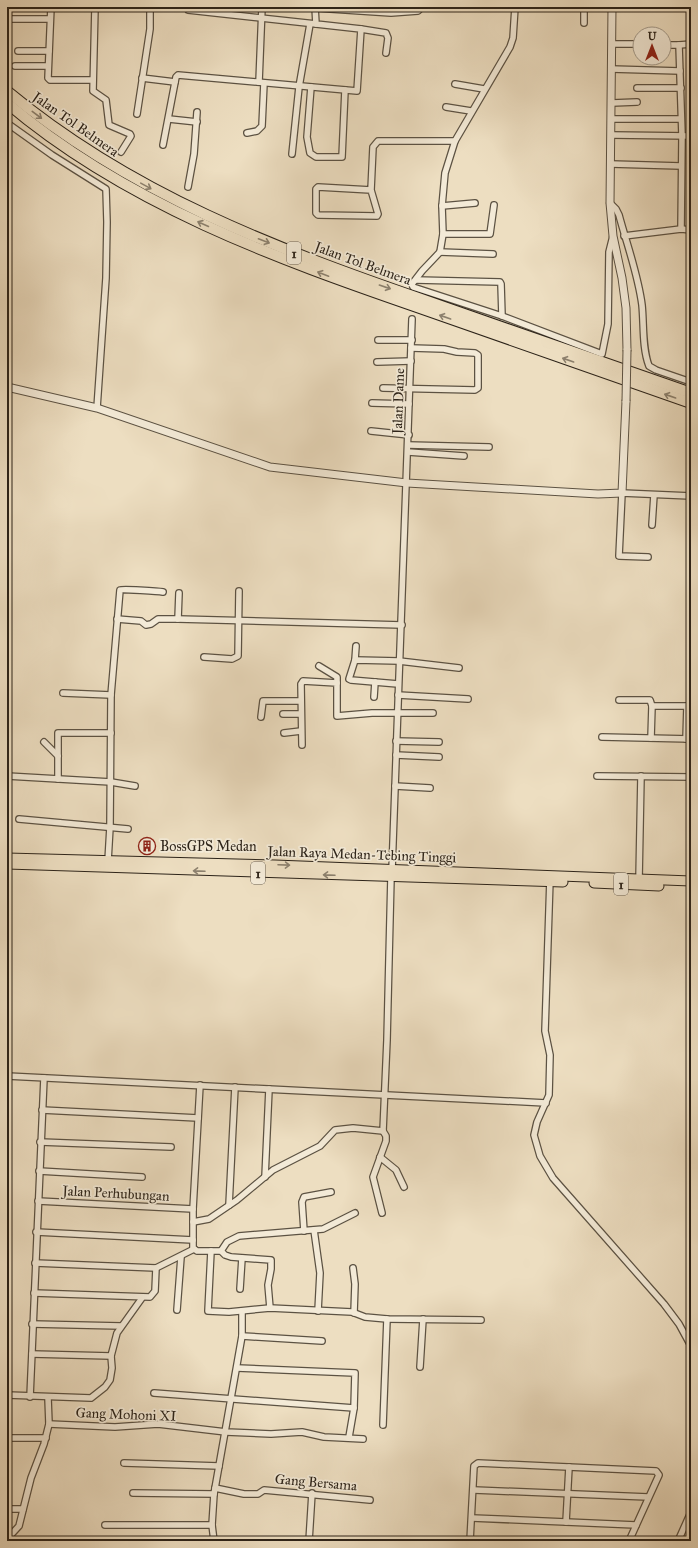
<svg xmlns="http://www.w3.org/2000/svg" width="698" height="1548" font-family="'IM FELL Great Primer',serif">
<rect width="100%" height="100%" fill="#eddec1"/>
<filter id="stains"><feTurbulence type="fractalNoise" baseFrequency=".005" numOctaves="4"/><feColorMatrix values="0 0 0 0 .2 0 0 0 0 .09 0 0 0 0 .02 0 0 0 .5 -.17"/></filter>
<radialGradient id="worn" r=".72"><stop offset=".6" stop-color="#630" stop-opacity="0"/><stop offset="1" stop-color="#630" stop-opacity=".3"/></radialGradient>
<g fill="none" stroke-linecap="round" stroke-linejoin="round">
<g stroke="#5c5243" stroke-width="8">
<g id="minor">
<polyline points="51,7 48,78 50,80 92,80"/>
<polyline points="95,7 93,91 106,100 109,125 130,134 131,136 121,152"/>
<polyline points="187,7 188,10 316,24"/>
<polyline points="95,8 107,8"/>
<polyline points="315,8 391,13 418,11 422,7"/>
<polyline points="7,19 50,19"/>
<polyline points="584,23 584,7"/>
<polyline points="361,29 386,33 388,38 386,53"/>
<polyline points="612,44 640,44"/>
<polyline points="664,45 679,45 682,136 681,229"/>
<polyline points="679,45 691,44"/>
<polyline points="18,51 49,51"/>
<polyline points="15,66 48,66"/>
<polyline points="611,69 680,71"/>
<polyline points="142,78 175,82"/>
<polyline points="259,82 262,7"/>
<polyline points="455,84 484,89"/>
<polyline points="311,87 307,137 310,153 316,157 342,157 345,90"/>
<polyline points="637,88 681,88"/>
<polyline points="612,103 637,102"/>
<polyline points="446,107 471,111"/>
<polyline points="137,114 150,29 150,7"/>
<polyline points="169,119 197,122"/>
<polyline points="612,119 681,119"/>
<polyline points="7,123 52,155 106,189 107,222 106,278 97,408"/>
<polyline points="247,133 257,131 262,126 264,83"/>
<polyline points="612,135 691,136"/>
<polyline points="455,141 445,173 442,206 443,234 440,252 422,271 412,284 413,287 502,316 602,354 608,324 609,252 613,236"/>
<polyline points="163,145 176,77 178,75 357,91 361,29 316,24 315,7"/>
<polyline points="292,154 299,87 310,24"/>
<polyline points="611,164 681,166"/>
<polyline points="188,187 194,154 197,112"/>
<polyline points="371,190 378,214 377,216 318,215 316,213 316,189 318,187 371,190 373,147 378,141 455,141 510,47 513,38 515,7"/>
<path d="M 610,203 L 616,209 L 619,215 C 627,245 638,274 642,305 C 644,324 642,348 649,366 L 656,370 L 691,382"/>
<polyline points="442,206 475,203"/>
<polyline points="443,234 490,234 494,205"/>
<polyline points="624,236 681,229 691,230"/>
<polyline points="440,252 493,254"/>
<polyline points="416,280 500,282 501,284 502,316"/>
<polyline points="378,340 412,340"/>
<polyline points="377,362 411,361"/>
<polyline points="383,388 475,390 478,388 478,355 475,353 457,352 444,349 411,348"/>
<polyline points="372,403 409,404"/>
<polyline points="371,431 409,435"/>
<polyline points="408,445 489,447"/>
<polyline points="408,452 464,456"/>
<polyline points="652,525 654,495"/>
<polyline points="648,557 619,556 622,493 691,496"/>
<polyline points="117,619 141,621 146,625 151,624 158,619 178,619 402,625"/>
<polyline points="178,619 179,593"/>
<polyline points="204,657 232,659 238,656 239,591"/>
<polyline points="355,660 356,646"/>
<polyline points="319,666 337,677 337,683"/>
<polyline points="398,684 351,680 349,679 355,660 399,661 459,668"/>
<polyline points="63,693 111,695"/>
<polyline points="398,695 468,699"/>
<polyline points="374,697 375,682"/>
<polyline points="619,700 650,700 652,706 651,738"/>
<polyline points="652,706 691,706"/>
<polyline points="283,714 301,714"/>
<polyline points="261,717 263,701 301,701"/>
<polyline points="284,733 301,731"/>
<polyline points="602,737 691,739"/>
<polyline points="686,739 687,706"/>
<polyline points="396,741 439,742"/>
<polyline points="44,742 58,756"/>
<polyline points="302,745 301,684 303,681 337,683 337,716 372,713 433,713"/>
<polyline points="396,755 439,757"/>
<polyline points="7,776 111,782 135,786"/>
<polyline points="597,776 691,777"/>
<polyline points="58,779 58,733 111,733"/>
<polyline points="395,786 430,788"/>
<polyline points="19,819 128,829"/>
<path d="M 108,861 L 110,827 L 111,695 L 120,590 C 122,589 158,591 163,592"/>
<polyline points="392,870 412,319"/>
<polyline points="550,879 545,1031 550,1055 549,1095 537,1122 534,1135 540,1156 553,1178 664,1304 679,1324 691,1346"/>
<polyline points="639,879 641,776"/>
<polyline points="7,1076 546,1103"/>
<polyline points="200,1085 193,1209 193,1248 197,1251 221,1251 225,1255 231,1257 271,1260 271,1269 268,1285 270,1308"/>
<polyline points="42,1110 198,1118"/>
<polyline points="40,1142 171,1147"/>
<polyline points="380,1157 396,1170 404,1187"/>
<polyline points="39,1171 142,1177"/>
<polyline points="265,1177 269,1089"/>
<polyline points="38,1201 193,1209"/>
<polyline points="229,1205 235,1087"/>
<polyline points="382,1213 373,1177 386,1141 386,1136 383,1131"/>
<polyline points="193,1222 209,1219 237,1200 273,1170 320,1146 335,1130 353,1128 383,1131 387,1040 391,877"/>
<polyline points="314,1230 320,1273 318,1311"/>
<polyline points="304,1231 302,1202 304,1197 331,1192"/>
<polyline points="36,1232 193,1240"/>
<polyline points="211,1251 208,1311 229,1312 270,1308 352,1312 365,1317 387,1319 481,1320"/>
<polyline points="221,1251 227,1242 239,1236 323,1229 355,1213"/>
<polyline points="35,1263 156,1268 194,1249"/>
<polyline points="353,1268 355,1284 354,1313"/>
<polyline points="240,1289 242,1258"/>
<polyline points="34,1293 150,1297 155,1291 156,1268"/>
<polyline points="177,1310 181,1257"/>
<polyline points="32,1324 121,1326"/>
<polyline points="242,1336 322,1341"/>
<polyline points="32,1354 111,1356 117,1333 142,1298"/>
<polyline points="420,1367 423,1319"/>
<polyline points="237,1368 355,1373 354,1408 349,1437"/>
<polyline points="154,1393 354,1408"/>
<polyline points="7,1395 91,1398 105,1387 110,1380 112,1368 111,1356"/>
<polyline points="30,1397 44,1078"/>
<polyline points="49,1424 115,1427 158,1424 226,1432 271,1434 302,1432 324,1437 363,1439"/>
<polyline points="383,1425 387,1319"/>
<polyline points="7,1438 46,1438"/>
<polyline points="124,1463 219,1466"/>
<polyline points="215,1488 244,1494 258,1494 264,1490 370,1500"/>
<polyline points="474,1490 648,1497"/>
<polyline points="133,1493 214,1494"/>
<polyline points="7,1509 23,1509"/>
<polyline points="472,1518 636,1525"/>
<polyline points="566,1522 569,1467"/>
<polyline points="105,1525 212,1525"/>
<polyline points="7,1539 19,1526 31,1478 44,1444 49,1424 48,1398"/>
<polyline points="214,1541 212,1525 214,1494 242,1336 242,1311"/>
<polyline points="309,1541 312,1493"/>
<polyline points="470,1541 474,1466 478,1463 656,1471 659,1475 629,1541"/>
<polyline points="678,1541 691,1512"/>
</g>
</g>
<g stroke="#5c5243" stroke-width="9">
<g id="tertiary">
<polyline points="612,7 610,203 613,236 622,278 626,308 627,350"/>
<polyline points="7,387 97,408 270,467 407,483 598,494 622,493 626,401"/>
</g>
</g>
<g stroke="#2c2319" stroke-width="11">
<g id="trunk">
<polyline points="7,858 275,865 691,881"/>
<polyline points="7,864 563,882"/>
<polyline points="594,883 659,886"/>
</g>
</g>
<g stroke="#2c2319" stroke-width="12">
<g id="motorway">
<path d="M 7,91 C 131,194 276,249 427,301 C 515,332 603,362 691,393"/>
<path d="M 7,103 C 126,204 275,258 420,308 C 510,340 601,371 691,403"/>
</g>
</g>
<use href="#minor" stroke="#f3ead7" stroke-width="5.5"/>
<use href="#tertiary" stroke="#f3ead7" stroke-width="7"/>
<use href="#trunk" stroke="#eddec1" stroke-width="9"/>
<use href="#motorway" stroke="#eddec1" stroke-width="10"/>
<g stroke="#5c5243" stroke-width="9" stroke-linecap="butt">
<polyline id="tertiary-bridge" points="626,401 627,350"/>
</g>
<use href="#tertiary-bridge" stroke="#f3ead7" stroke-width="7"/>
</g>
<defs><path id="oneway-shaft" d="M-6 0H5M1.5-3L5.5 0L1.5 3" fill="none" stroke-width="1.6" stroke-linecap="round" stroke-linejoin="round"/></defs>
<g stroke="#8c806d">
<use href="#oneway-shaft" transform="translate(37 115) rotate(37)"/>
<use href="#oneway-shaft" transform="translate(146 186) rotate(29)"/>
<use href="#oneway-shaft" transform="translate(203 224) rotate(-156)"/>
<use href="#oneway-shaft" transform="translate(264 241) rotate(21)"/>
<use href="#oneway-shaft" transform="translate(323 274) rotate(-159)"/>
<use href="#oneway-shaft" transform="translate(385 287) rotate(19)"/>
<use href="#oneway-shaft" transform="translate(445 317) rotate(-161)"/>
<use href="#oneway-shaft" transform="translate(568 360) rotate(-161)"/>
<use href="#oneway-shaft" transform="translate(670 396) rotate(-161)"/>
<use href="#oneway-shaft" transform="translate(284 865) rotate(2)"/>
<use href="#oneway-shaft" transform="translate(199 871) rotate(-178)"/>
<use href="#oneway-shaft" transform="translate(329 875) rotate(-178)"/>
</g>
<defs>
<g id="building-ring" transform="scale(0.9)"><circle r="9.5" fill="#f3ead7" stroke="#8f2418" stroke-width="1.5"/><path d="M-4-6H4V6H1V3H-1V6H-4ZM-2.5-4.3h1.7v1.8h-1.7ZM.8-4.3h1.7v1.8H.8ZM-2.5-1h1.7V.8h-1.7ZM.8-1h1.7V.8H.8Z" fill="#8f2418"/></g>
</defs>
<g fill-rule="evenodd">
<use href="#building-ring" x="147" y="846"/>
</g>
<g text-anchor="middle" stroke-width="3.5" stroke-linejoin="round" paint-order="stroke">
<g fill="#f3ead7" stroke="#685f52" stroke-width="1">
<rect x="287" y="242" width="14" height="22" rx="3"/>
<rect x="251" y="862" width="14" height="22" rx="3"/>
<rect x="614" y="873" width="14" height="22" rx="3"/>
</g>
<g font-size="13" font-weight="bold" fill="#2c2319">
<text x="294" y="258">1</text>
<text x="258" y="878">1</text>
<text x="621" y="889">1</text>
</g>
<g font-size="14" fill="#2c2319" stroke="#f3ead7">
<text transform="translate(76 124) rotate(35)" y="5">Jalan Tol Belmera</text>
<text transform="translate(363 263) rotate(20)" y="5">Jalan Tol Belmera</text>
<text transform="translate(398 401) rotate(-88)" y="5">Jalan Dame</text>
<text transform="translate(362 854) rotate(2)" y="5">Jalan Raya Medan-Tebing Tinggi</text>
<text transform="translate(116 1193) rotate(3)" y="5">Jalan Perhubungan</text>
<text transform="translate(126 1414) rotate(2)" y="5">Gang Mohoni XI</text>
<text transform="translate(316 1482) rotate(5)" y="5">Gang Bersama</text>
</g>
<g font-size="14" fill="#2c2319" stroke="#f3ead7" text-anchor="start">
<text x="160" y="851">BossGPS Medan</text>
</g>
</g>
<rect width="698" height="1548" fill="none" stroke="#eddec1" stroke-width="24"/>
<rect x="8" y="8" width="682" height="1532" fill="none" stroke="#2c2319" stroke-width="2"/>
<rect x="12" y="12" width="674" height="1524" fill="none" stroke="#2c2319"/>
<g transform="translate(652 46)"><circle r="19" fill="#f3ead7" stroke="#a39a8b"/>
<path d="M0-3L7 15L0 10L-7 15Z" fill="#8f2418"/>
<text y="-6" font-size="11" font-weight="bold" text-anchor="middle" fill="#2c2319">U</text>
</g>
<rect width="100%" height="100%" filter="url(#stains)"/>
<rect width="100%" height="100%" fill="url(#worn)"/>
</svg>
